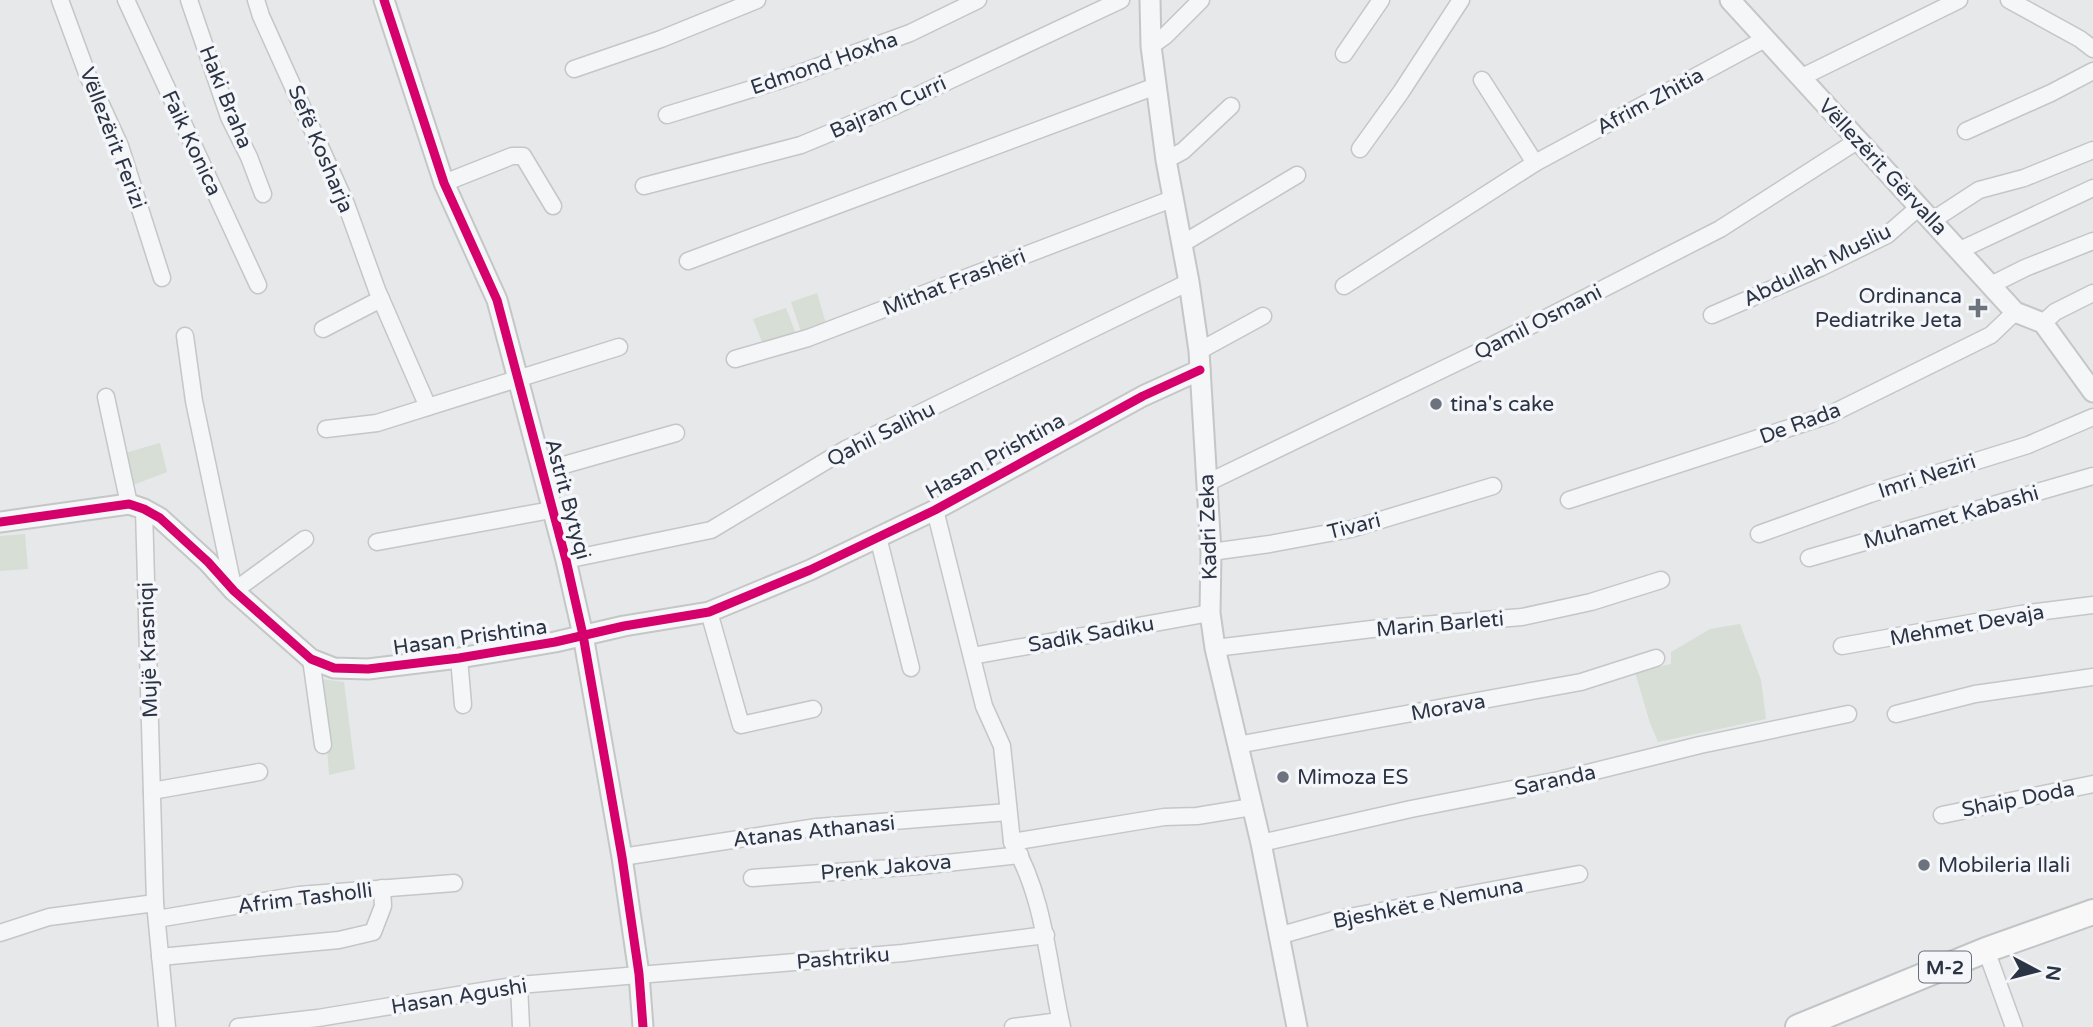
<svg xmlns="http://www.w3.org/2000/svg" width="2093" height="1027" font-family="'Varela Round',sans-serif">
<rect width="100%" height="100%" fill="#e6e8ea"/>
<g fill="#d6ded6">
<polygon points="817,293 829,334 805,344 791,302"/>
<polygon points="786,308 800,344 767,355 753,319"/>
<polygon points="160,443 167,472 133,485 125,453"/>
<polygon points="25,534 28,569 0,571 0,536"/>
<polygon points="1740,624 1761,680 1766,719 1658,742 1650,723 1635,672 1671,664 1671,652 1710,629"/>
<polygon points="322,679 344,682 355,769 329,775"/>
</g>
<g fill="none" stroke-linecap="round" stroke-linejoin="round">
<g stroke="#c4c6c8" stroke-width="19">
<g id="minor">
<polyline points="60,0 88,76 120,146 162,278"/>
<polyline points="126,0 258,285"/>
<polyline points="189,0 229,117 249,157 263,194"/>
<polyline points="256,0 261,16 346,204 377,290 428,407"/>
<polyline points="2009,0 2080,39 2093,49"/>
<polyline points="1151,46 1165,36 1201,0"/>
<polyline points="1344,54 1381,0"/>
<polyline points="574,69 661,39 757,0"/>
<polyline points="1800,78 1959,0"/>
<polyline points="1482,80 1535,163"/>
<polyline points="667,115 781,80 910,33 978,0"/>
<polyline points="1966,131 2051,93 2093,71"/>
<polyline points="1360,149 1401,92 1461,0"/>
<polyline points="1166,160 1183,151 1231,106"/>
<polyline points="444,183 512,156 523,156 553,206"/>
<polyline points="644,186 801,145 895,106 1121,0"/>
<polyline points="1933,220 1979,190 2024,178 2093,150"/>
<polyline points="1182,244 1297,175"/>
<polyline points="1960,250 2093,188"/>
<polyline points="688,261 1156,86"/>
<polyline points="1991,285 2025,268 2093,241"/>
<polyline points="1344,286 1535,163 1765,39"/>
<polyline points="1712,315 1820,268 1887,235 1918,208"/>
<polyline points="2043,323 2055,312 2093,293"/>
<polyline points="323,329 381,299"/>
<polyline points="185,336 194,401 234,591 305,539"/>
<polyline points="1199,351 1263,316"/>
<polyline points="735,359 808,338 1172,199"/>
<polyline points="106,397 129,504"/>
<polyline points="326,429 377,423 619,347"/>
<polyline points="543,471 676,433"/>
<polyline points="1207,483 1489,347 1720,229 1857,141"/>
<polyline points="1569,500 1829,415 1991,335 2015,312"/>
<polyline points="144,509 155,903 167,1027"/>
<path d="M 935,510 L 984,706 L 1002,746 L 1012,842 C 1045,897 1048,966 1062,1027"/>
<polyline points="1759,534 1870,494 2028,445 2093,417"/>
<polyline points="878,537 911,668"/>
<polyline points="377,542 551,510"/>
<polyline points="1211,552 1270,544 1351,529 1493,486"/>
<polyline points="1809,558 2093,476"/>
<polyline points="566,560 711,530 846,449 1189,282"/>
<polyline points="709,612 741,725 813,709"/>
<polyline points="1842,646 2021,614 2093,605"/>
<polyline points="1215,648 1372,629 1522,617 1591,602 1661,580"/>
<polyline points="972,656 1210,613"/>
<polyline points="459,658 463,705"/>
<polyline points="311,659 323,745"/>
<polyline points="1896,714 1975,694 2093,677"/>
<polyline points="1237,745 1581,682 1656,658"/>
<polyline points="152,791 259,772"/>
<polyline points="1942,815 2093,784"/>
<polyline points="1012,842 1164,817 1197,816 1252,807"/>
<polyline points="1261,843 1411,809 1559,780 1700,745 1848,714"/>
<polyline points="622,857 817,827 1008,812"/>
<polyline points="752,878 919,866 1020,855"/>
<polyline points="157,919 299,895 454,883"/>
<polyline points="0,933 49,917 155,903"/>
<polyline points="1278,936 1338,919 1579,874"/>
<polyline points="1986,950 2014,1027"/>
<polyline points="160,957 339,940 373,932 383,906 382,888"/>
<polyline points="519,985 521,1027"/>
<polyline points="238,1027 318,1018 519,985 903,953 1046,935"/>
<polyline points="1013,1027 1060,1021"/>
</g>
</g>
<g stroke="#c4c6c8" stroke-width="23">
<g id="tertiary">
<polyline points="384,0 444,183 497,300 566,560 583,635 622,857 639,974 643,1027"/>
<polyline points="1150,0 1151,46 1166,160 1189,282 1199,351 1211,552 1210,613 1215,648 1261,843 1297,1027"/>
<polyline points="1730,0 2015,312 2043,323 2093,392"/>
<polyline points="0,522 129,504 144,509 160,518 208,562 234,591 311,659 334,668 368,669 459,658 555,642 624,626 709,612 810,570 935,510 1143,396 1200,370"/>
</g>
</g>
<g stroke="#c2c5c8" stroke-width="28">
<polyline id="primary" points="1798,1027 1986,950 2093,912"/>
</g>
<use href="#minor" stroke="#f5f6f7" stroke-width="16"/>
<use href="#tertiary" stroke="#f5f6f7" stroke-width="19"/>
<use href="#primary" stroke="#f8f8f8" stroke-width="24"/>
<g stroke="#f4f6f9" stroke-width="13">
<g id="cycleway">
<polyline points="384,0 444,183 497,300 566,560 583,635 622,857 639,974 643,1027"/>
<polyline points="0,522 129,504 144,509 160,518 208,562 234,591 311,659 334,668 368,669 459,658 555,642 624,626 709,612 810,570 935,510 1143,396 1200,370"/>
</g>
</g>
<use href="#cycleway" stroke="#d6006c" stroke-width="9"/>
</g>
<g fill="#6c737f" stroke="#f4f6f9" stroke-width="2.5">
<path d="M1974.5 297.5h7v7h7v7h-7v7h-7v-7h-7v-7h7z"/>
<circle cx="1436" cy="404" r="7"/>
<circle cx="1283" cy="777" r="7"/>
<circle cx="1924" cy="865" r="7"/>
</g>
<g text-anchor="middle" stroke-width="7" stroke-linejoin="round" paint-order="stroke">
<rect fill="#f4f6f9" stroke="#676e7b" stroke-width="2" x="1919" y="951.5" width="52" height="31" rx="5"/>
<g font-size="19" font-weight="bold" fill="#2b3445">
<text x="1945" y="974">M-2</text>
</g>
<g font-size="21" fill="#2b3445" stroke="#f4f6f9">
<text transform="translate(824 63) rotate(-19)" y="7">Edmond Hoxha</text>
<text transform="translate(226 97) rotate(68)" y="7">Haki Braha</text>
<text transform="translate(1650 101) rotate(-28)" y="7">Afrim Zhitia</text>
<text transform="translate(888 107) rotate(-24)" y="7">Bajram Curri</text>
<text transform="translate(113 138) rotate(69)" y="7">Vëllezërit Ferizi</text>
<text transform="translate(192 143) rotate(65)" y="7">Faik Konica</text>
<text transform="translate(321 149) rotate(67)" y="7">Sefë Kosharja</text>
<text transform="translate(1883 167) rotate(47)" y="7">Vëllezërit Gërvalla</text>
<text transform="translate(1817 265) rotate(-26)" y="7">Abdullah Musliu</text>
<text transform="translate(954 282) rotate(-21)" y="7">Mithat Frashëri</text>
<text transform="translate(1538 322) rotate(-27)" y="7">Qamil Osmani</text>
<text transform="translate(1800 423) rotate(-20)" y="7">De Rada</text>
<text transform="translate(881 434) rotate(-27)" y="7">Qahil Salihu</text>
<text transform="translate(995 456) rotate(-29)" y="7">Hasan Prishtina</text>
<text transform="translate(1927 476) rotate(-18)" y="7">Imri Neziri</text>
<text transform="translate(568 499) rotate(75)" y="7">Astrit Bytyqi</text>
<text transform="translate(1951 517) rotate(-16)" y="7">Muhamet Kabashi</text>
<text transform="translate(1354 526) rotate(-14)" y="7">Tivari</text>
<text transform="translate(1208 527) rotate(-92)" y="7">Kadri Zeka</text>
<text transform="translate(1440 624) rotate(-5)" y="7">Marin Barleti</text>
<text transform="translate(1967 625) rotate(-10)" y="7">Mehmet Devaja</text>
<text transform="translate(1091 634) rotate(-10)" y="7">Sadik Sadiku</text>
<text transform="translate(470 637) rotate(-8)" y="7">Hasan Prishtina</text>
<text transform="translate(148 650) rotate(-92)" y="7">Mujë Krasniqi</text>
<text transform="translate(1448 707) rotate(-10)" y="7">Morava</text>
<text transform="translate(1555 780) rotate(-12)" y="7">Saranda</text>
<text transform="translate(2018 799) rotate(-11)" y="7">Shaip Doda</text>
<text transform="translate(814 831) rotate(-6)" y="7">Atanas Athanasi</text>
<text transform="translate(886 867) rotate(-5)" y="7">Prenk Jakova</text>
<text transform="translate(305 898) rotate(-7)" y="7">Afrim Tasholli</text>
<text transform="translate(1428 903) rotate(-11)" y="7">Bjeshkët e Nemuna</text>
<text transform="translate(843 958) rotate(-5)" y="7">Pashtriku</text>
<text transform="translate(459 996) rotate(-9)" y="7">Hasan Agushi</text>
</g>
<g font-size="21" fill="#2b3445" stroke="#f4f6f9" text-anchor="start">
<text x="1962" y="303" text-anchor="end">Ordinanca<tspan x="1962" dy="24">Pediatrike Jeta</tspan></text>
<text x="1450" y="411">tina's cake</text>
<text x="1297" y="784">Mimoza ES</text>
<text x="1938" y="872">Mobileria Ilali</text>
</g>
</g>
<g transform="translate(2037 971) rotate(97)" stroke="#f4f6f9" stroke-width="5" paint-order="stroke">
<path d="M0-5L12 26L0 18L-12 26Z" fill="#2b3445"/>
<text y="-10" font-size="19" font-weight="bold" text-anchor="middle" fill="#2b3445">N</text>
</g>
</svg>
